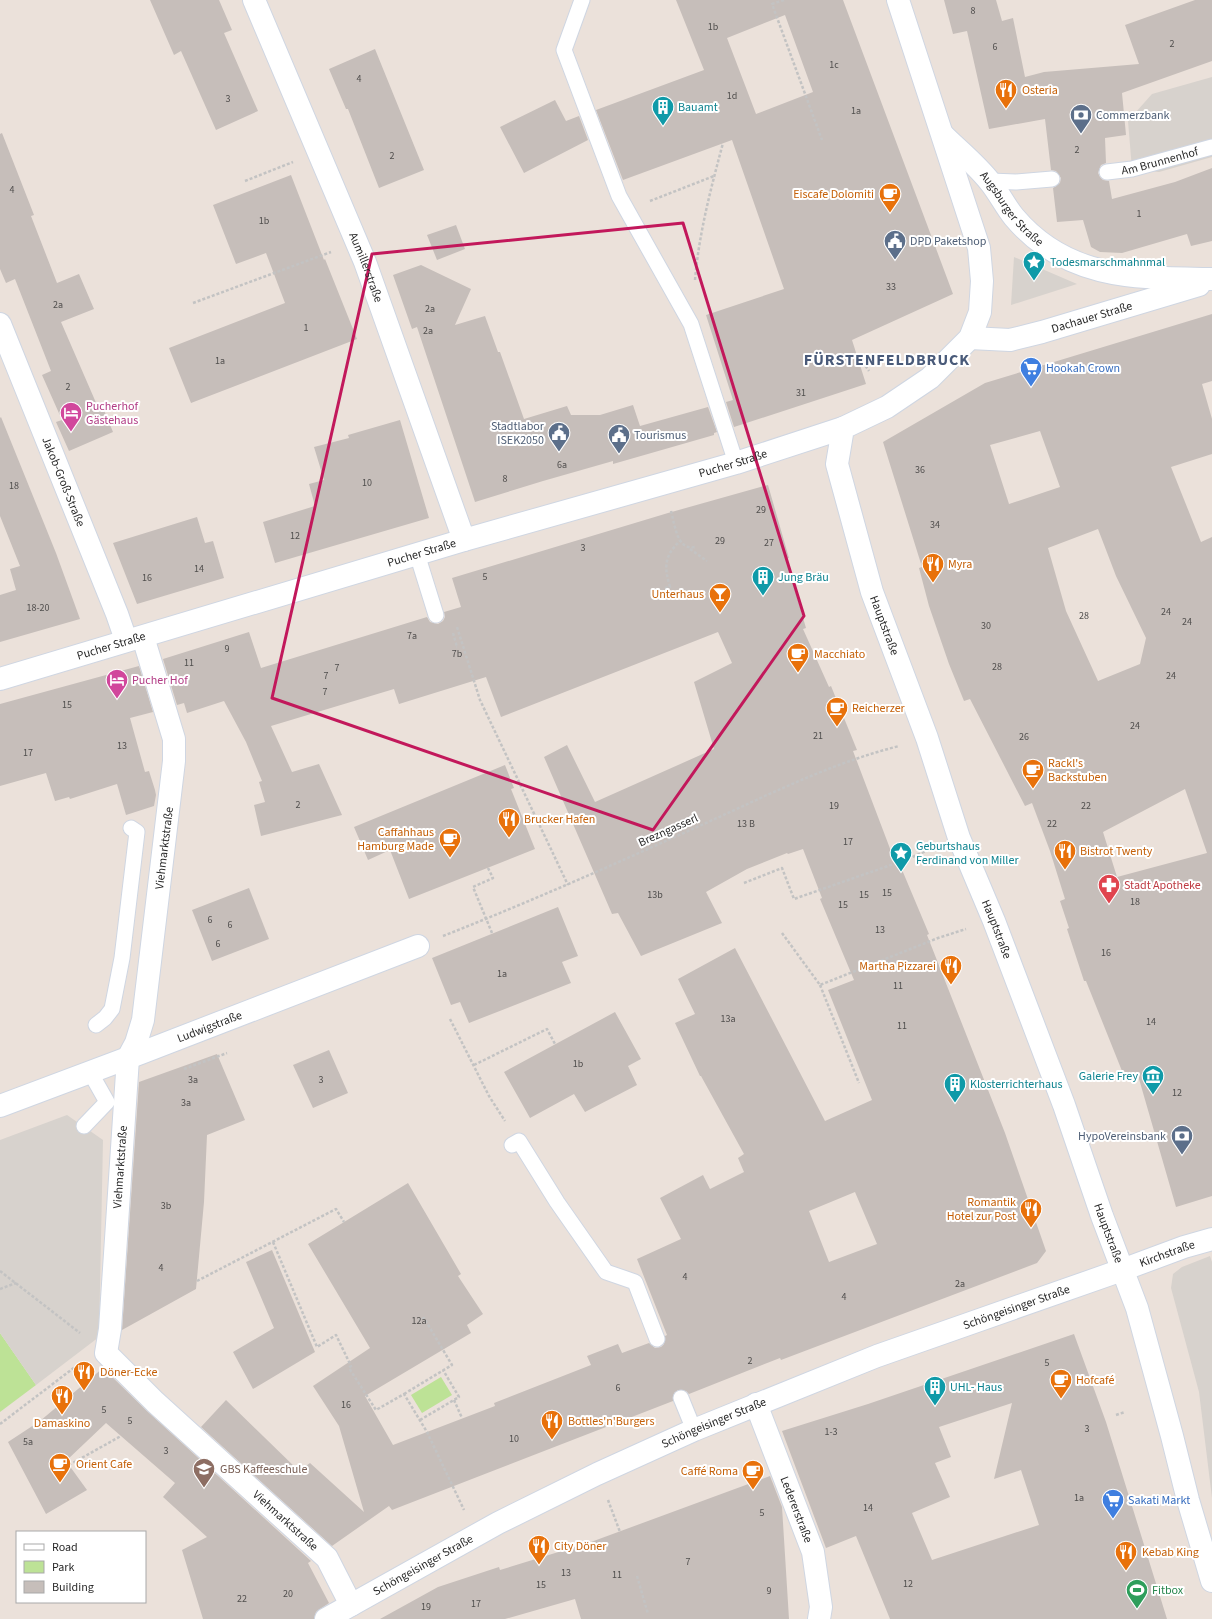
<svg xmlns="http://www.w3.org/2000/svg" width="1212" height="1619" font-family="'Source Sans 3',sans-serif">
<rect width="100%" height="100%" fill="#ebe1da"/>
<g fill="#bde296">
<polygon points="0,1333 36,1385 0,1412"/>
<polygon points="441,1377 452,1395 422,1413 411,1395"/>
</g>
<g fill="#d7d2cd">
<polygon points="1212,77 1212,157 1159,172 1132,169 1128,121 1152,94"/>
<polygon points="1014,257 1077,284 1011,305"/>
<polygon points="67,1115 103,1140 99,1337 36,1385 0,1333 0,1140"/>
<polygon points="1210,1256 1212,1262 1212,1498 1199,1392 1171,1288 1173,1274 1182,1267"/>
</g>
<g fill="#c6beba" fill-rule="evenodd">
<polygon points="150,0 219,0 232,30 224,33 258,111 216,130 181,51 174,55"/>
<path d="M 676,0 L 843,0 L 953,294 L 852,340 L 866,384 L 734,427 L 726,402 L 733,400 L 706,315 L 784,289 L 732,140 L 623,180 L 596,110 L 704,70 ZM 785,15 L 813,92 L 756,114 L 727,38 Z"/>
<polygon points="944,0 996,0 1002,21 1013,18 1025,77 1044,72 1139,64 1125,25 1195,0 1212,0 1212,61 1122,93 1126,135 1105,138 1106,163 1101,165 1098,173 1100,177 1103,180 1109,181 1112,199 1175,182 1212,168 1212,241 1191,246 1187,234 1122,253 1100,252 1091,247 1083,220 1057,222 1053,188 1060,183 1061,178 1056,171 1051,170 1045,119 989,129 967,31 953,34"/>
<polygon points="375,49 424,170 379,188 348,109 346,109 329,69"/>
<polygon points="555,100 566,121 579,116 588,140 524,173 500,127"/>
<polygon points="2,133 34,215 31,216 57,283 79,274 94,309 61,322 97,405 101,403 113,432 69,451 56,422 62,420 42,375 51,371 15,279 6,283 0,269 0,134"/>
<polygon points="291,175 324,260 325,259 357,339 191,403 169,348 285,303 266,253 236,264 213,205"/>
<polygon points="456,225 465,249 437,260 427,235"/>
<polygon points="421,265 471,289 455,325 485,316 498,352 500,352 524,419 567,406 571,415 600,415 633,405 640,426 708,407 717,432 714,433 714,435 613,464 613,461 543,481 475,502 417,327 412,329 393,275"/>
<path d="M 1212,314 L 1212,381 L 1202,384 L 1212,419 L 1212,454 L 1171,467 L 1201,542 L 1212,537 L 1212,1196 L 1176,1207 L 1137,1072 L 1124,1076 L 1086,981 L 1084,981 L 1067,929 L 1069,928 L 1060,901 L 1065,899 L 1050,851 L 1032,803 L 1025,806 L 970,699 L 964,701 L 949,664 L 929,606 L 919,568 L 922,567 L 883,442 L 985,383 ZM 1040,431 L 1060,487 L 1009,504 L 990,445 ZM 1098,529 L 1116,576 L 1146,638 L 1140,664 L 1098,681 L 1066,611 L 1048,548 ZM 1185,789 L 1207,853 L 1117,877 L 1103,832 Z"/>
<polygon points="1,417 56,553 80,619 0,642 0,595 16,590 10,569 20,566 0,516 0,418"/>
<polygon points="400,420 429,518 275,563 263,522 315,506 309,484 324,480 314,447 349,438 348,435"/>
<path d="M 768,485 L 789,558 L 786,559 L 806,628 L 803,629 L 829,687 L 831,686 L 857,750 L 853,751 L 897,867 L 900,865 L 929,934 L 927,935 L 1005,1133 L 1046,1251 L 1037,1263 L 781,1360 L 780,1358 L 689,1394 L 686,1391 L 678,1390 L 674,1393 L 673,1401 L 392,1510 L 389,1506 L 332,1546 L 201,1427 L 226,1400 L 299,1471 L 310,1463 L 364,1512 L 339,1426 L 313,1386 L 370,1348 L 308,1244 L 408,1183 L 461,1274 L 458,1276 L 483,1314 L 467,1325 L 471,1333 L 365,1396 L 393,1445 L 495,1406 L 494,1403 L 591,1365 L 587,1356 L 618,1344 L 622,1353 L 649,1343 L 655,1348 L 661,1347 L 664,1344 L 665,1336 L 667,1335 L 637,1259 L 681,1239 L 660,1198 L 703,1175 L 710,1189 L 744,1172 L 738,1158 L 744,1154 L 701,1076 L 700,1076 L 675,1023 L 695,1014 L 678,979 L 735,948 L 825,1121 L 872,1100 L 828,990 L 854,980 L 820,899 L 822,898 L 803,849 L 788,854 L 787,853 L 747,869 L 706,892 L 722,923 L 641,956 L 618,913 L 612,914 L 544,757 L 567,745 L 595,802 L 714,749 L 694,682 L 732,663 L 718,632 L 501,717 L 486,677 L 399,704 L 394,689 L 271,726 L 292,772 L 319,764 L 342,815 L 261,836 L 254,805 L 265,802 L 259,782 L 262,781 L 246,742 L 224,701 L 187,713 L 184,703 L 177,705 L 163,659 L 249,632 L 261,668 L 427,617 L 430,622 L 438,624 L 443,621 L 445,617 L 444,612 L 461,607 L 452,578 L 668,513 ZM 855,1192 L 877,1244 L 829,1262 L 809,1211 Z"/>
<polygon points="197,517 205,543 213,541 224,578 137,604 113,543"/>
<polygon points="139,666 153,712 130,718 145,772 149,771 155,790 156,795 154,806 126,815 117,784 70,799 69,797 55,801 46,773 0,786 0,704"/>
<polygon points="505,765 514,788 511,789 535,849 409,899 390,850 368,860 354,827"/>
<polygon points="249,888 269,939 212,961 192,910"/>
<polygon points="558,907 578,956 562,962 571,983 469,1023 460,1002 451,1005 432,958"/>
<polygon points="615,1012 641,1059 628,1066 637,1085 585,1112 574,1094 530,1118 504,1072"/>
<polygon points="329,1050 348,1093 313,1108 293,1065"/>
<polygon points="217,1054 245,1120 207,1135 204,1202 196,1289 122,1330 139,1082"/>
<polygon points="272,1250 315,1352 253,1389 233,1352 274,1328 246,1262"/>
<path d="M 1074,1334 L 1106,1422 L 1167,1619 L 890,1619 L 856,1536 L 826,1548 L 782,1431 L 868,1404 ZM 1012,1403 L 994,1479 L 1021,1470 L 1039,1525 L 932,1560 L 912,1513 L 950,1497 L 935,1463 L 951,1457 L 939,1427 Z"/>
<polygon points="103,1368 147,1411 311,1561 308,1563 329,1603 316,1612 314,1619 203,1619 182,1550 207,1537 163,1497 175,1483 106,1423 66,1461 87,1490 46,1514 8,1442 40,1421"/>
<polygon points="770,1476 782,1507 789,1619 581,1619 575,1599 505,1619 380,1619 438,1587 499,1567 500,1570 591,1542"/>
</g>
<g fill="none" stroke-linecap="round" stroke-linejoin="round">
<g stroke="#cfd6e2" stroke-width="17">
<g id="lane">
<polyline points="582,0 564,50 619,196 691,324 736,463"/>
<path id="s1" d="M 1107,172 L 1132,169 L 1212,147"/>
<polyline points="990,181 1016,182 1052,179"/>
<polyline points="417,554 436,615"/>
<polyline points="96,1025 105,1018 112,1009 122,958 137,832 131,828"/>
<polyline points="84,1126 107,1102 90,1072"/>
<polyline points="512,1145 519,1141 557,1202 606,1272 635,1282 657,1339"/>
<polyline points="681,1398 694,1430"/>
</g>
</g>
<g stroke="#cfd6e2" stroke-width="24">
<g id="street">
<path id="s2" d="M 254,0 L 365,262 L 464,540"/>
<path id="s3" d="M 0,324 L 117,614 L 126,640"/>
<path id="s4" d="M 143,637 L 174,739 L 174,761 L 143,1020 L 136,1043 L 128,1058 L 110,1329 L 106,1353 L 155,1402 L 327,1558 L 351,1605"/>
<path id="s5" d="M 0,679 L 464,540 L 736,463 L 843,428"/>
<path id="s6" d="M 0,1106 L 141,1053 L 418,946"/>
<path id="s7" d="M 1122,1270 L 1184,1247 L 1212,1239"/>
<path id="s8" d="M 756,1404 L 813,1552 L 821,1607 L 819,1619"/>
</g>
</g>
<g stroke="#cfd6e2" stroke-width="24">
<g id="secondary">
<path id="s9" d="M 898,0 L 979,248 L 982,281 L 980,312 L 970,338 L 930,378 L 887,407 L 843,428 L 837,464 L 872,592 L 927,738 L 959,838 L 994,921 L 1064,1105 L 1102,1216 L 1137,1308 L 1172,1436 L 1188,1500 L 1212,1581"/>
<path id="s10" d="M 943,135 C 958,150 977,165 990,182 C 999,193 1005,206 1014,217 C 1067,280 1137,278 1212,279"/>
<path id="s11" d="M 970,338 L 1010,340 L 1042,332 L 1199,285"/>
<path id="s12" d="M 326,1619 L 498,1523 L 597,1474 L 694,1430 L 877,1356 L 1122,1270"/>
</g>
</g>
<g stroke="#c3c3c3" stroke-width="2.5" stroke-dasharray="3 2" stroke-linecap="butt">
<polyline points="784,0 772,4 822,140"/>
<polyline points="245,181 293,162"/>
<polyline points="650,201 714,176"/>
<path d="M 695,280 C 699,233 711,188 723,143"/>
<polyline points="193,303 331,252"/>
<polyline points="858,361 862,361 869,371"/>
<path d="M 671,511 C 675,525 677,551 695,547"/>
<polyline points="690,549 707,561"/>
<path d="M 665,588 L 670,587 C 664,567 664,556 680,541"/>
<polyline points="457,627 480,700 568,885"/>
<polyline points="453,633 457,647 456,647"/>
<polyline points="488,868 493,878 473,887 492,933"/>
<polyline points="744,883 782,868 794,899 908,859 933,848"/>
<polyline points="782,933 820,985 938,938 966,929"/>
<path d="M 443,936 C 532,901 619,862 706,823 C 770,794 832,763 899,746"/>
<polyline points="820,985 859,1083"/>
<polyline points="450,1019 489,1096 505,1121"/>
<polyline points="474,1065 547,1029 555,1044"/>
<polyline points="184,1069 227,1053"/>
<polyline points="273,1242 317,1347 336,1335 351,1366 349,1368 376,1410 404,1394 427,1432 464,1510"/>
<polyline points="0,1271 80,1333"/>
<polyline points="197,1281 336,1209 344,1222"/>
<polyline points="0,1289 16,1283"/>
<polyline points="404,1394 452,1365 424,1318 419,1320"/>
<polyline points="454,1400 462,1418"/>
<polyline points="1116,1415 1125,1412"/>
<polyline points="420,1420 459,1397 443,1370"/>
<polyline points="0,1424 75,1367 82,1364"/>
<polyline points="69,1465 121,1436"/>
<polyline points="608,1500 620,1532"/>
<polyline points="637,1576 648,1614"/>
</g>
<use href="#lane" stroke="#fff" stroke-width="15"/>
<use href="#street" stroke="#fff" stroke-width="22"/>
<use href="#secondary" stroke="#fff" stroke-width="22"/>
</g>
<path fill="none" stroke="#c2185b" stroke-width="3" stroke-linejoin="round" d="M 683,223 L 804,616 L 653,830 L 272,698 L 372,254 Z"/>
<defs>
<g id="restaurant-pin" transform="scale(1.15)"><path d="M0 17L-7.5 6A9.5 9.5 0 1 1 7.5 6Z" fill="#e8710a" stroke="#fff"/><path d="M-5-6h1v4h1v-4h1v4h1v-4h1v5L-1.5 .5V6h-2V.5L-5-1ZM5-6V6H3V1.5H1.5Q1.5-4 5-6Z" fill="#fff"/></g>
<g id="building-pin" transform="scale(1.15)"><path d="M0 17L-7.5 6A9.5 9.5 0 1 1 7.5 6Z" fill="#0f9aa8" stroke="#fff"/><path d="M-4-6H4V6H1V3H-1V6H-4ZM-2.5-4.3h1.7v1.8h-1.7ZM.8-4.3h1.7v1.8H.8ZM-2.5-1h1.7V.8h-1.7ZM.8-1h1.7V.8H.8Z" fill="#fff"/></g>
<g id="bank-pin" transform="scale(1.15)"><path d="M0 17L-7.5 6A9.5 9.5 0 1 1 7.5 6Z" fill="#5c6f8a" stroke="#fff"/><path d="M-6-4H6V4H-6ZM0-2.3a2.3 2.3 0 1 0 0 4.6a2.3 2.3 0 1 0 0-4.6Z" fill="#fff"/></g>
<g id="cafe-pin" transform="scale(1.15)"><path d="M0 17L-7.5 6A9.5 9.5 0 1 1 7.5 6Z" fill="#e8710a" stroke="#fff"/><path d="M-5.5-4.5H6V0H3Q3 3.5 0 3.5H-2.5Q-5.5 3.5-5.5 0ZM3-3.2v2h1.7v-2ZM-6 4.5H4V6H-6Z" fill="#fff"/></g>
<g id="civic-pin" transform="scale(1.15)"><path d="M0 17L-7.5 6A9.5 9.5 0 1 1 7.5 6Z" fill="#5c6f8a" stroke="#fff"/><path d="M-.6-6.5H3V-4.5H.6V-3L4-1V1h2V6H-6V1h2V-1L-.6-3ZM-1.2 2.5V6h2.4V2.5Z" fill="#fff"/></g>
<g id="sight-pin" transform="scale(1.15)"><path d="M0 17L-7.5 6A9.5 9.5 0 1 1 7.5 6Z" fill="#0f9aa8" stroke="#fff"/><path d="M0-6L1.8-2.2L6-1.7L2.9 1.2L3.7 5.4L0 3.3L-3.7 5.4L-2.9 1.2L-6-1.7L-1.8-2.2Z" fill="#fff"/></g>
<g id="supermarket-pin" transform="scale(1.15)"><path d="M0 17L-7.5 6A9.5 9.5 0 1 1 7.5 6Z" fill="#3f7fe0" stroke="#fff"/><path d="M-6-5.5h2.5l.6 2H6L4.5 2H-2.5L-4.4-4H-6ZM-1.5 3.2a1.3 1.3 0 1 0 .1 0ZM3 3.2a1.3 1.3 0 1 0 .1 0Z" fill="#fff"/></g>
<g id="hotel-pin" transform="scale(1.15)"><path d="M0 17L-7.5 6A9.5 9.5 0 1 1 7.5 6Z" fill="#d1479c" stroke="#fff"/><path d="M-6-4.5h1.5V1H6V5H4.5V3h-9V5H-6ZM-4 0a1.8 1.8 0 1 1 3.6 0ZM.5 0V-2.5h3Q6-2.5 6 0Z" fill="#fff"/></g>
<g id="bar-pin" transform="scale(1.15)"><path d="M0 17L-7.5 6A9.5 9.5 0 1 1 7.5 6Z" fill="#e8710a" stroke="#fff"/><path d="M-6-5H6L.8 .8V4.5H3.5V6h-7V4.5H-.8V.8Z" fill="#fff"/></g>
<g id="pharmacy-pin" transform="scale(1.15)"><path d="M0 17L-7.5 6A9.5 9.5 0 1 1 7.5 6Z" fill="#e0444e" stroke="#fff"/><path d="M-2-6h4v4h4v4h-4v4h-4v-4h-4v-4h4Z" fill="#fff"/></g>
<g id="museum-pin" transform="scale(1.15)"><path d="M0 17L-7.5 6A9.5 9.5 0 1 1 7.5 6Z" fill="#0f9aa8" stroke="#fff"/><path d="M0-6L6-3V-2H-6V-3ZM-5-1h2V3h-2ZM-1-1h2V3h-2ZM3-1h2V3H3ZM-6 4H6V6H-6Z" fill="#fff"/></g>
<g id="school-pin" transform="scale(1.15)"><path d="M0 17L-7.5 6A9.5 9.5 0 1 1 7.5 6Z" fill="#8d6e63" stroke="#fff"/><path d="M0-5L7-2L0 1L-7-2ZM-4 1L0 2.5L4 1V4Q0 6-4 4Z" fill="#fff"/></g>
<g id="stadium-pin" transform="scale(1.15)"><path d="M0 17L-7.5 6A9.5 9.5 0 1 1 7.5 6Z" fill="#2e9e5b" stroke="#fff"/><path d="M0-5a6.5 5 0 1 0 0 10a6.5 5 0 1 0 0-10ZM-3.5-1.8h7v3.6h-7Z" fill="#fff"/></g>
</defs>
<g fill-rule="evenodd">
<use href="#restaurant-pin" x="1006" y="90"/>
<use href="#building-pin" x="663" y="107"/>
<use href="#bank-pin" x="1081" y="115"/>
<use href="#cafe-pin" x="890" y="194"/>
<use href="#civic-pin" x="895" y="241"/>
<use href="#sight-pin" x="1034" y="262"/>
<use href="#supermarket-pin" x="1031" y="368"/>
<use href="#hotel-pin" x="71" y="413"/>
<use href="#civic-pin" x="559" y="433"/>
<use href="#civic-pin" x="619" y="435"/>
<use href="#restaurant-pin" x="933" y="564"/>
<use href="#building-pin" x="763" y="577"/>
<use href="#bar-pin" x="720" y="594"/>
<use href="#cafe-pin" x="798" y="654"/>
<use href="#hotel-pin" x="117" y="680"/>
<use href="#cafe-pin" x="837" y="708"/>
<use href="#cafe-pin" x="1033" y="770"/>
<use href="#restaurant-pin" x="509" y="819"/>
<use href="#cafe-pin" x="450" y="839"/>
<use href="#restaurant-pin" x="1065" y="851"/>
<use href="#sight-pin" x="901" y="853"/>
<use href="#pharmacy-pin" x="1109" y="885"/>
<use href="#restaurant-pin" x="951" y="966"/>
<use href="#museum-pin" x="1153" y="1076"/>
<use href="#building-pin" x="955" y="1084"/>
<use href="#bank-pin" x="1182" y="1136"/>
<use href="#restaurant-pin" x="1031" y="1209"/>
<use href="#restaurant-pin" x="84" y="1372"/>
<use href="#cafe-pin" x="1061" y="1380"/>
<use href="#building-pin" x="935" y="1387"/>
<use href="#restaurant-pin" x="62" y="1396"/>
<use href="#restaurant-pin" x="552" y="1421"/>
<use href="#cafe-pin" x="60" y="1464"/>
<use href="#school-pin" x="204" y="1469"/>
<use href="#cafe-pin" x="753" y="1471"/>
<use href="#supermarket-pin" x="1113" y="1500"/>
<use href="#restaurant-pin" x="539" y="1546"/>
<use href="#restaurant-pin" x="1126" y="1552"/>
<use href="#stadium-pin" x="1137" y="1590"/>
</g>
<g text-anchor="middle" stroke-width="4" stroke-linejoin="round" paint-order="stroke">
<g font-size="10" fill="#504e4d">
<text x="973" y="14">8</text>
<text x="713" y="30">1b</text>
<text x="1172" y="47">2</text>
<text x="995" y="50">6</text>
<text x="834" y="68">1c</text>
<text x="359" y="82">4</text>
<text x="732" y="99">1d</text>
<text x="228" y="102">3</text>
<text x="856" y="114">1a</text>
<text x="1077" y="153">2</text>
<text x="392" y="159">2</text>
<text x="12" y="193">4</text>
<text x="1139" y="217">1</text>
<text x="264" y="224">1b</text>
<text x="891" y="290">33</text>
<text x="58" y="308">2a</text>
<text x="430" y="312">2a</text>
<text x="306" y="331">1</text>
<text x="428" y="334">2a</text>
<text x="220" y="364">1a</text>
<text x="68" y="390">2</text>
<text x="801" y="396">31</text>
<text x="562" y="468">6a</text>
<text x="920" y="473">36</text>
<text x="505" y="482">8</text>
<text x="367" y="486">10</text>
<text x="14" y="489">18</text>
<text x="761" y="513">29</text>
<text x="935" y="528">34</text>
<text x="295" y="539">12</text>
<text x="720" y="544">29</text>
<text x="769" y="546">27</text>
<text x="583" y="551">3</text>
<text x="199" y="572">14</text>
<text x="485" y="580">5</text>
<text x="147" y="581">16</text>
<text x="38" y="611">18-20</text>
<text x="1166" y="615">24</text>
<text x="1084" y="619">28</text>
<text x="1187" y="625">24</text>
<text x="986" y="629">30</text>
<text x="412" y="639">7a</text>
<text x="227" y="652">9</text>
<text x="457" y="657">7b</text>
<text x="189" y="666">11</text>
<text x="997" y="670">28</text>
<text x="337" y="671">7</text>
<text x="326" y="679">7</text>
<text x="1171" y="679">24</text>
<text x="325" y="695">7</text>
<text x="67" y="708">15</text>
<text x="1135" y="729">24</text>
<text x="818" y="739">21</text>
<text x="1024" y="740">26</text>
<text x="122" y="749">13</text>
<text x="28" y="756">17</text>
<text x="298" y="808">2</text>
<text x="834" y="809">19</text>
<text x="1086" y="809">22</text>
<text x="746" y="827">13 B</text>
<text x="1052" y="827">22</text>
<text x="848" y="845">17</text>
<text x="887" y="896">15</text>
<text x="655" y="898">13b</text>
<text x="864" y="898">15</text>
<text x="1135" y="905">18</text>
<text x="843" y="908">15</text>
<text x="210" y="923">6</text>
<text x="230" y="928">6</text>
<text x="880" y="933">13</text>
<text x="218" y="947">6</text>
<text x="1106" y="956">16</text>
<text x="502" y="977">1a</text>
<text x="898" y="989">11</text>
<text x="728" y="1022">13a</text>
<text x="1151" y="1025">14</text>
<text x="902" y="1029">11</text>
<text x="578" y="1067">1b</text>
<text x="193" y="1083">3a</text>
<text x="321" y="1083">3</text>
<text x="1177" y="1096">12</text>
<text x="186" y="1106">3a</text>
<text x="166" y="1209">3b</text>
<text x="161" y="1271">4</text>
<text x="685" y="1280">4</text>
<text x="960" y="1287">2a</text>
<text x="844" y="1300">4</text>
<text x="419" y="1324">12a</text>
<text x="750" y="1364">2</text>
<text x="1047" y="1366">5</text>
<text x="618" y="1391">6</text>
<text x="346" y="1408">16</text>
<text x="104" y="1413">5</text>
<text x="130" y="1424">5</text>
<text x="1087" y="1432">3</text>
<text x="831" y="1435">1-3</text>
<text x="514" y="1442">10</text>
<text x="28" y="1445">5a</text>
<text x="166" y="1454">3</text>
<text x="1079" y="1501">1a</text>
<text x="868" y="1511">14</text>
<text x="762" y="1516">5</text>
<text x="688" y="1565">7</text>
<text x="566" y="1576">13</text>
<text x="617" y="1578">11</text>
<text x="908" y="1587">12</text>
<text x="541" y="1588">15</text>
<text x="769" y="1594">9</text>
<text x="288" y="1597">20</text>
<text x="242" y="1602">22</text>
<text x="476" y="1607">17</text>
<text x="426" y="1610">19</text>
</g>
<g font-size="12" fill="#c56008" stroke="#fff" text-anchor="start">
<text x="1022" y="94">Osteria</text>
<text x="874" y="198" text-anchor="end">Eiscafe Dolomiti</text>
<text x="948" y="568">Myra</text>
<text x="704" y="598" text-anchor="end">Unterhaus</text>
<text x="814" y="658">Macchiato</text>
<text x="852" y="712">Reicherzer</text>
<text x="1048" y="767">Rackl's<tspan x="1048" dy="14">Backstuben</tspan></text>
<text x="524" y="823">Brucker Hafen</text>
<text x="434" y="836" text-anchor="end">Caffahhaus<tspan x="434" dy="14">Hamburg Made</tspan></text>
<text x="1080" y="855">Bistrot Twenty</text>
<text x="936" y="970" text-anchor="end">Martha Pizzarei</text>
<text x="1016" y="1206" text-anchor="end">Romantik<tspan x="1016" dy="14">Hotel zur Post</tspan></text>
<text x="100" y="1376">Döner-Ecke</text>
<text x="1076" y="1384">Hofcafé</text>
<text x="568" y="1425">Bottles'n'Burgers</text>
<text x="62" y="1427" text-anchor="middle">Damaskino</text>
<text x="76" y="1468">Orient Cafe</text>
<text x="738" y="1475" text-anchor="end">Caffé Roma</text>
<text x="554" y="1550">City Döner</text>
<text x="1142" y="1556">Kebab King</text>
</g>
<g font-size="12" fill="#0d838f" stroke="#fff" text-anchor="start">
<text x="678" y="111">Bauamt</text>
<text x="1050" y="266">Todesmarschmahnmal</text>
<text x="778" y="581">Jung Bräu</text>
<text x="916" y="850">Geburtshaus<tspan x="916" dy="14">Ferdinand von Miller</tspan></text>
<text x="1138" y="1080" text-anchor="end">Galerie Frey</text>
<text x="970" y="1088">Klosterrichterhaus</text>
<text x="950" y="1391">UHL- Haus</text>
</g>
<g font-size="12" fill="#4e5e75" stroke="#fff" text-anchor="start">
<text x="1096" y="119">Commerzbank</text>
<text x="910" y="245">DPD Paketshop</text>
<text x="544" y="430" text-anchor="end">Stadtlabor<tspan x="544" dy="14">ISEK2050</tspan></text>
<text x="634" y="439">Tourismus</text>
<text x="1166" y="1140" text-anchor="end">HypoVereinsbank</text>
</g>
<g font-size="12" fill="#292929" stroke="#fff">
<text dy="4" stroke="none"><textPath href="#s1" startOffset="54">Am Brunnenhof</textPath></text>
<text dy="4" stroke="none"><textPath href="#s10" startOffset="101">Augsburger Straße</textPath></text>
<text dy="4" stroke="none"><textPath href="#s2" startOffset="290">Aumillerstraße</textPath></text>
<text dy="4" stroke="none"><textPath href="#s11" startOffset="125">Dachauer Straße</textPath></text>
<text dy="4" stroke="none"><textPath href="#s5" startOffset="764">Pucher Straße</textPath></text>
<text dy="4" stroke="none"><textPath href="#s3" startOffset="170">Jakob-Groß-Straße</textPath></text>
<text dy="4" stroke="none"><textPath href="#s5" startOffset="440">Pucher Straße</textPath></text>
<text dy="4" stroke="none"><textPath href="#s9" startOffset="715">Hauptstraße</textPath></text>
<text dy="4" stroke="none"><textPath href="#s5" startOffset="116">Pucher Straße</textPath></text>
<text transform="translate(668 830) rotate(-24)" y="4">Brezngasserl</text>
<text transform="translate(164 848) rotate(-83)" y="4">Viehmarktstraße</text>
<text dy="4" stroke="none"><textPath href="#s9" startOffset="1039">Hauptstraße</textPath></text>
<text dy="4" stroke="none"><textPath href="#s6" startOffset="224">Ludwigstraße</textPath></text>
<text transform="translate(120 1167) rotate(-86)" y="4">Viehmarktstraße</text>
<text dy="4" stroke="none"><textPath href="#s9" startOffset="1363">Hauptstraße</textPath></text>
<text dy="4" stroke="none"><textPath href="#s7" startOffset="48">Kirchstraße</textPath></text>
<text dy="4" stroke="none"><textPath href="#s12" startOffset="759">Schöngeisinger Straße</textPath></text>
<text dy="4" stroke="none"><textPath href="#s12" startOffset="435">Schöngeisinger Straße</textPath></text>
<text dy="4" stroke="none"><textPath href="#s8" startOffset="113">Ledererstraße</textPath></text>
<text dy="4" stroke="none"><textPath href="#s4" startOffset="972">Viehmarktstraße</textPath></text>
<text dy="4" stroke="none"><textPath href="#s12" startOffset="111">Schöngeisinger Straße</textPath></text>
</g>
<g font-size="12" fill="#366cbe" stroke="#fff" text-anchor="start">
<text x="1046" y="372">Hookah Crown</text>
<text x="1128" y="1504">Sakati Markt</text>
</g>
<g font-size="12" fill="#b23c85" stroke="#fff" text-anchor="start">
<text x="86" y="410">Pucherhof<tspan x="86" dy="14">Gästehaus</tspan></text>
<text x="132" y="684">Pucher Hof</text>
</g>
<g font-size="12" fill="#be3a42" stroke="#fff" text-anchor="start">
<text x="1124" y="889">Stadt Apotheke</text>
</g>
<g font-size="12" fill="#785e54" stroke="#fff" text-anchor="start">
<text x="220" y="1473">GBS Kaffeeschule</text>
</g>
<g font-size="12" fill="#27864d" stroke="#fff" text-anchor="start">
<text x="1152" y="1594">Fitbox</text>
</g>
<g font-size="16" font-weight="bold" letter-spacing="1" fill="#495a79" stroke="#fff">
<text x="887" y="365">FÜRSTENFELDBRUCK</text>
</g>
</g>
<rect x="16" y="1531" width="130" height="72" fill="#ffffff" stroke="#a9a9a9"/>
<rect x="24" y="1544" width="20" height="6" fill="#ffffff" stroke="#a9a9a9"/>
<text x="52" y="1551" font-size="12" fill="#292929">Road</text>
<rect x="24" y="1561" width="20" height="12" fill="#bde296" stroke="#a9a9a9"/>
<text x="52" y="1571" font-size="12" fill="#292929">Park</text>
<rect x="24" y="1581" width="20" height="12" fill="#c6beba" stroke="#a9a9a9"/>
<text x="52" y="1591" font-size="12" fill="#292929">Building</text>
</svg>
